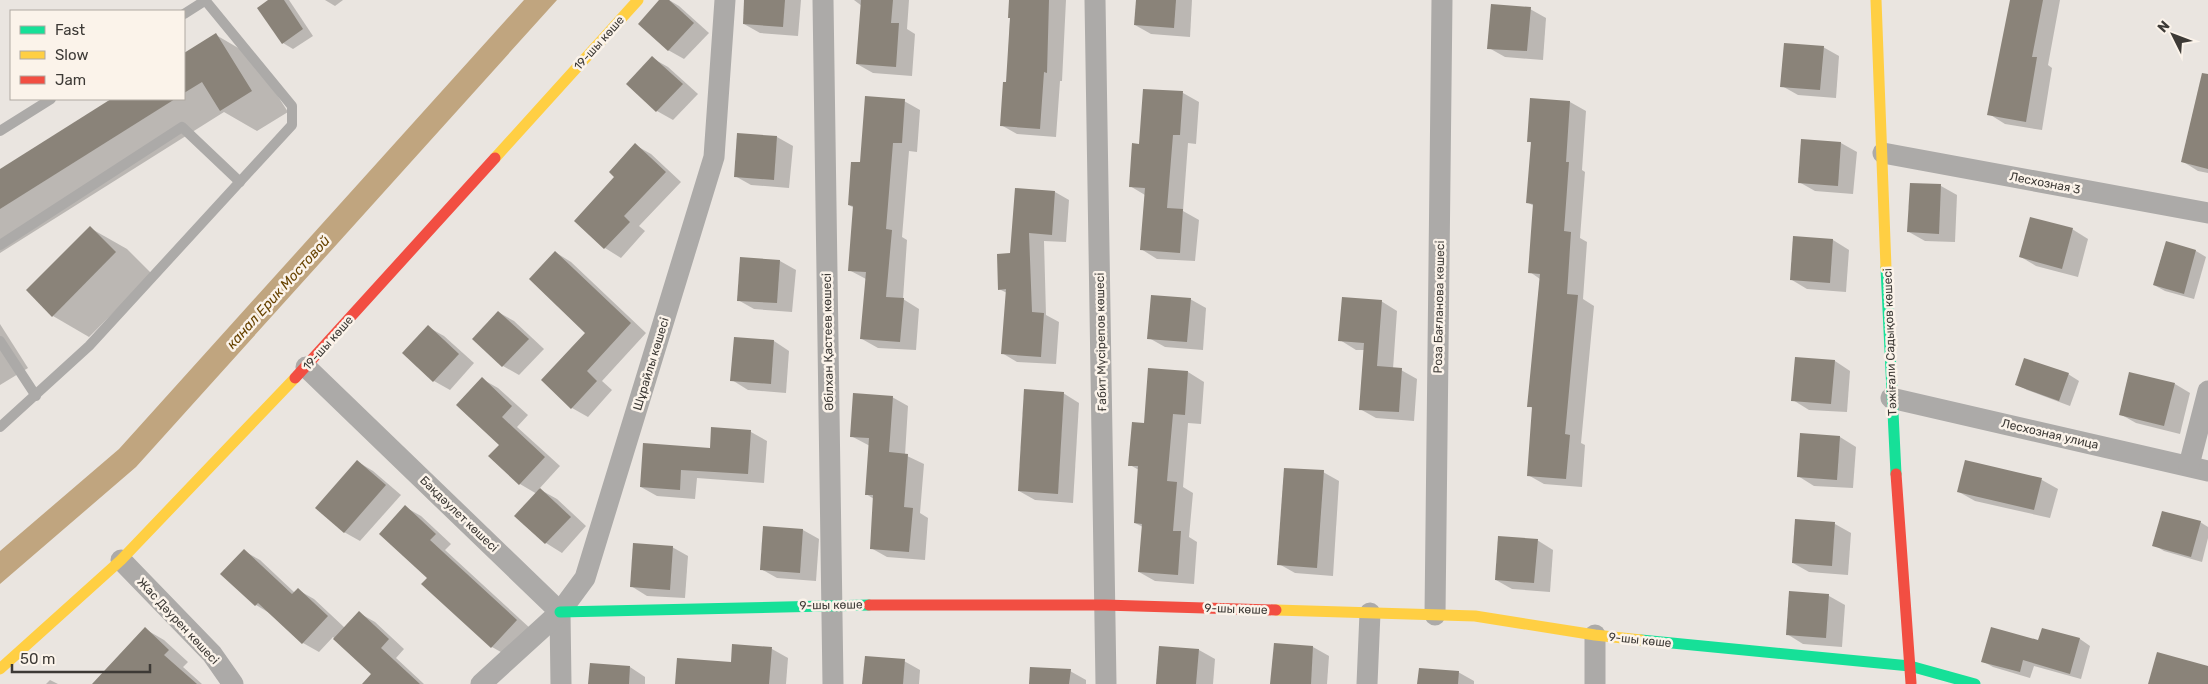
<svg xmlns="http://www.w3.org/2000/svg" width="2208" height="684" font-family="Rubik,sans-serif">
<rect width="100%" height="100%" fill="#eae5e0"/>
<polygon fill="#c0a57f" points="524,0 557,0 136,467 0,584 0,551 119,449"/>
<g fill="#0003">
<polygon points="271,0 289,0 313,36 293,49 283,43"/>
<polygon points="325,0 343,0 335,6"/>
<polygon points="660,0 669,0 679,6 709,33 684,59 668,50"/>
<polygon points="746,0 801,0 798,36 760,33 744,24"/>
<polygon points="854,0 909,0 907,29 915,34 912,76 873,73 857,64 862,6"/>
<polygon points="1011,0 1066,0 1062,81 1060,81 1056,137 1017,134 1001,125 1007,83"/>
<polygon points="1137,0 1192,0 1190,37 1151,34 1135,25"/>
<polygon points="2011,0 2060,0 2048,65 2052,68 2042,130 2005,124 1989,114"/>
<polygon points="1530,9 1546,18 1543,60 1505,57 1489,48"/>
<polygon points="216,35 252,56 288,112 257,131 224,112 0,253 0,170 114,99 184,99 184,55"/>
<polygon points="1823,47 1839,56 1836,98 1798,95 1782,86"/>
<polygon points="652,58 668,67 698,94 673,120 657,111 628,84"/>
<polygon points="1145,90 1183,93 1199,102 1196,144 1188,143 1183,211 1199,220 1195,261 1157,259 1141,249 1145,195 1130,186 1141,145"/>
<polygon points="1532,99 1570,102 1586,111 1582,170 1585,172 1580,238 1587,242 1583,299 1594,306 1581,443 1585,445 1582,487 1544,484 1528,475 1533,408 1528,406 1540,279 1530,272 1534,206 1527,202 1532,143 1528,141"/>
<polygon points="904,101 920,110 917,152 909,151 902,237 907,240 903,299 919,309 916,350 878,348 862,339 866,279 849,270 854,208 849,205 861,163"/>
<polygon points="2208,102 2208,173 2198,171 2182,161"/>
<polygon points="777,137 793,146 789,188 751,185 735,176"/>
<polygon points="1803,140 1841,143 1857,152 1853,194 1815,191 1799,182"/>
<polygon points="635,145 651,154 681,182 639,226 645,231 621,258 605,248 575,221 616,177"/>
<polygon points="1941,186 1957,195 1955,242 1925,241 1909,232"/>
<polygon points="1055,192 1069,200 1066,242 1044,241 1046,315 1059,322 1056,364 1017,362 1002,353 1007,293 999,289 1011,254"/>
<polygon points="90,228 127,249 152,274 89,337 53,316"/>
<polygon points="2072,229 2088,239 2078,277 2036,266 2021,257"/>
<polygon points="1795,238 1833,240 1849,250 1846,292 1807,289 1792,280"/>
<polygon points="2166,242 2196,251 2206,257 2194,299 2165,291 2154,285"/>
<polygon points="555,252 571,262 646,333 602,381 612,390 588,417 572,408 587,333"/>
<polygon points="780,261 796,270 792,312 754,309 738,300"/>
<polygon points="1190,299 1206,308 1203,350 1165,347 1149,338"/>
<polygon points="1381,301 1397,311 1393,369 1401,370 1417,379 1414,421 1376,418 1360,409 1364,350 1356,350 1340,340"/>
<polygon points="498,312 514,321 544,349 519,375 503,366 474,339"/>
<polygon points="0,324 28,368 0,385"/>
<polygon points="428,327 444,336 474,363 450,390 434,381"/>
<polygon points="774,341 789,351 786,393 748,390 732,380"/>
<polygon points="1835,361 1850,371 1847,412 1809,410 1793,400"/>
<polygon points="1188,372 1204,382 1201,424 1188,423 1183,487 1193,493 1189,537 1197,542 1194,584 1155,581 1139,572 1143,527 1135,523 1139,470 1130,465 1145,424"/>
<polygon points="2068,374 2079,381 2070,406 2027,390 2016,384"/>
<polygon points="482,379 498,388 528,415 517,427 560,466 539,489 557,499 586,526 562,553 546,543 516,516 537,494 520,484 500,445"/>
<polygon points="2175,384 2190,393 2180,434 2136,423 2120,414"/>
<polygon points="1063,393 1079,403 1073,503 1035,500 1019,491"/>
<polygon points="892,397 908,406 905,455 924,464 920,513 928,518 925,560 887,557 871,548 874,499 866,494 870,446 851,436"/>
<polygon points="713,429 751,432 767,441 764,483 697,478 695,499 657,496 641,487 711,450"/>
<polygon points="1802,435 1840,437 1856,447 1853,488 1814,486 1798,476"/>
<polygon points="358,462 373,471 401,495 360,541 344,532"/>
<polygon points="1966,462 2042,480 2058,489 2050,518 1975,501 1959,492"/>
<polygon points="1323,472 1339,481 1333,576 1295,573 1279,564"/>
<polygon points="405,507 421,516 451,544 445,550 532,630 508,656 492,647 429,578"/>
<polygon points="2200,522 2208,527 2208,538 2202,562 2164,551 2154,545"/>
<polygon points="1835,524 1851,533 1848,575 1809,572 1793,563"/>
<polygon points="764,527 803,530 819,539 816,581 777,578 761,569"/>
<polygon points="1537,540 1553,550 1550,592 1512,589 1496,580"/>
<polygon points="672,547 688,556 685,598 647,596 631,586"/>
<polygon points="244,551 260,560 295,593 298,590 314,599 345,628 359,613 375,622 404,649 396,658 424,684 365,684 373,674 333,637 319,652 303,643 271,614 256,605"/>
<polygon points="1790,593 1829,596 1845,605 1842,647 1803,644 1787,634"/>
<polygon points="145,629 164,640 188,662 183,667 202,684 93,684"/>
<polygon points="2042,629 2080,639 2090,646 2081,679 2034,666 2030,678 1993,667 1982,661 2039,641"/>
<polygon points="1275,644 1313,647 1329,656 1327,684 1271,684"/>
<polygon points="772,649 788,658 786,684 676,684"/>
<polygon points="1199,650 1215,659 1213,684 1157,684"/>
<polygon points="904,661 920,670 919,684 864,684"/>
<polygon points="630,667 645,677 645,684 589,684"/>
<polygon points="1070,671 1086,680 1086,684 1030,684"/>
<polygon points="1458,672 1474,681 1474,684 1419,684"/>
<polygon points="50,680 58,684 46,684"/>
</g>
<g fill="#8a8379">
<polygon points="268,0 284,0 303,29 282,44 257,8"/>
<polygon points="659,0 669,0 694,23 668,51 638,24"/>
<polygon points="744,0 785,0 783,27 743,24"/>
<polygon points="861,0 893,0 891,23 899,23 896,67 856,64"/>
<polygon points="1009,0 1049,0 1047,73 1044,72 1040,129 1000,126 1003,82 1006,82 1010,18 1008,18"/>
<polygon points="1136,0 1176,0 1174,28 1134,25"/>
<polygon points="2010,0 2043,0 2032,57 2037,57 2026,122 1987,115"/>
<polygon points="1491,4 1531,7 1527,51 1487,49"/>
<polygon points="216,33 252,91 220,111 202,82 184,93 184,53"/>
<polygon points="1784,43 1824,46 1820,90 1780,87"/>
<polygon points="652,56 683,84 656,112 626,84"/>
<polygon points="2202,73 2208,74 2208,169 2181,162"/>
<polygon points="1143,89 1183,91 1180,135 1173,135 1167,208 1183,209 1180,253 1140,250 1145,188 1129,187 1132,143 1139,144"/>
<polygon points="865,96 905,99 902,143 893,143 886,229 892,230 886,297 904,298 900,342 860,339 866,272 848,271 853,206 848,205 851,162 860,162"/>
<polygon points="1530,98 1570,101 1566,162 1569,162 1564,231 1571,232 1567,294 1578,295 1565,434 1570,435 1566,479 1527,476 1532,407 1527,407 1540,274 1528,273 1533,204 1526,203 1531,142 1527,142"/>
<polygon points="111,99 175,99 0,209 0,169"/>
<polygon points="737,133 777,136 774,180 734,177"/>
<polygon points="1801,139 1841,142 1838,186 1798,183"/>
<polygon points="635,143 666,172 624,216 630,222 604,249 574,221 614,177 609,172"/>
<polygon points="1910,183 1941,184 1939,234 1907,232"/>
<polygon points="1015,188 1055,191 1052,235 1029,233 1032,312 1044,313 1041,357 1001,354 1006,289 998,290 997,254 1010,253"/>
<polygon points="2030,217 2073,228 2062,269 2019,257"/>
<polygon points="90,226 116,252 52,317 26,290"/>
<polygon points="1793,236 1833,239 1830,283 1790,280"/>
<polygon points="2166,241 2196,250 2184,294 2153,285"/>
<polygon points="555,251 631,323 587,371 597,381 571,409 541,380 585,333 529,279"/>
<polygon points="740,257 780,260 777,303 737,301"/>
<polygon points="1151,295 1191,298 1187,342 1147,339"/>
<polygon points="1342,297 1382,300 1377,366 1402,368 1399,412 1359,410 1364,343 1338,341"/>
<polygon points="498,311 529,339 502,367 472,339"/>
<polygon points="428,325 459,354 433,382 402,353"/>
<polygon points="734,337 774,340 771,384 730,381"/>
<polygon points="1795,357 1835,360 1831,404 1791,401"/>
<polygon points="2024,358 2069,373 2059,401 2015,385"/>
<polygon points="1148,368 1188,371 1185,415 1173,414 1167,481 1177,482 1173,531 1181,531 1178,575 1138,572 1142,524 1134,523 1138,466 1128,466 1132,422 1144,423"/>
<polygon points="2129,372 2175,383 2164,426 2119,415"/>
<polygon points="482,377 512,406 502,417 545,457 519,485 488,456 499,445 456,405"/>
<polygon points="1024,389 1064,392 1058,494 1018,491"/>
<polygon points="853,393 893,396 889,452 908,454 904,507 913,508 909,552 870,549 873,495 865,495 869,438 850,437"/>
<polygon points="711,427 751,430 748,474 681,470 680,490 640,487 643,443 710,448"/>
<polygon points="1800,433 1840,436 1837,480 1797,477"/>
<polygon points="357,460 386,485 344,533 315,508"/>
<polygon points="1965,460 2042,478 2034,510 1957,492"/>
<polygon points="1284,468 1324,470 1317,568 1277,565"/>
<polygon points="540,488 571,517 545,544 514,516"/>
<polygon points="405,505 436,534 430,540 517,620 491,648 421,584 427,578 379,534"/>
<polygon points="2162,511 2201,521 2191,557 2152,546"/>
<polygon points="1795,519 1835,522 1832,566 1792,563"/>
<polygon points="763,526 803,529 800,573 760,570"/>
<polygon points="1498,536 1538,539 1534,583 1495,580"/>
<polygon points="633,543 673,546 670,590 630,587"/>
<polygon points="244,549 292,594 298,588 328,616 302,644 258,603 255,606 220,574"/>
<polygon points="1789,591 1829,594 1826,638 1786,635"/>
<polygon points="359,611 389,639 381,648 420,684 362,684 371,674 333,639"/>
<polygon points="145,627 169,650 164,655 197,684 92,684"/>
<polygon points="1991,627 2038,640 2042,628 2080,638 2070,674 2023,660 2020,672 1981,662"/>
<polygon points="1274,643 1313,646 1311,684 1270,684"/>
<polygon points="732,644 772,647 769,684 675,684 677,658 731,662"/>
<polygon points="1159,646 1199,649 1196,684 1156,684"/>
<polygon points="2157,652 2208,666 2208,684 2148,684"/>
<polygon points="865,656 905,659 903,684 862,684"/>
<polygon points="590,663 630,666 629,684 588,684"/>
<polygon points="1030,667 1071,669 1069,684 1029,684"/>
<polygon points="1419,668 1459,671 1458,684 1417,684"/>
</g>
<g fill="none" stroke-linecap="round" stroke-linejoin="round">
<g stroke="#acaaa8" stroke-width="10">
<polyline points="184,14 206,0"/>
<polyline points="0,131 51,99"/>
<polyline points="0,245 182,127 240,182"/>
<polyline points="0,341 36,396"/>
<polyline points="0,427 89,346 292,125 292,106 205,0"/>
</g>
<g stroke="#acaaa8" stroke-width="21">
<polyline points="823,0 833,684"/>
<polyline points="1095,0 1106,684"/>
<polyline points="1883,153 2208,213"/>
<polyline points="306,367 560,612 561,684"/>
<polyline points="1891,398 2208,471"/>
<polyline points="2189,465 2208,391"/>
<polyline points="121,560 212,654 233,684"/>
<polyline points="1435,615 1442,0"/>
<polyline points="481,684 560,612 585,578 714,157 725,0"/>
<polyline points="1367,684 1370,613"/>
<polyline points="1595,684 1595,635"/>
</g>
<g stroke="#16e098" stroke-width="11">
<polyline points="1886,268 1896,474"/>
<polyline points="560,612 869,605"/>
<polyline points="1641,640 1910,666 1975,684"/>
</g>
<g stroke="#ffcf43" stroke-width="11">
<polyline points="1876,0 1886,268"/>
<polyline points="495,158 638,0"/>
<polyline points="1276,610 1475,616 1595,635 1641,640"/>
<polyline points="0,669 121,560 295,378"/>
</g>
<g stroke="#f24e42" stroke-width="11">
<polyline points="295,378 495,158"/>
<polyline points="1896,474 1911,683"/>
<polyline points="869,605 1104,605 1276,610"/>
</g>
</g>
<g text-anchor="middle" stroke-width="5" stroke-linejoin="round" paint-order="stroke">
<g font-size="12" fill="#3d3a36" stroke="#fbf3ea">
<text transform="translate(599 43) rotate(-48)" y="4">19-шы көше</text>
<text transform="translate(2045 183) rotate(11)" y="4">Лесхозная 3</text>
<text transform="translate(1439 307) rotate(-89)" y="4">Роза Бағланова көшесi</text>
<text transform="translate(828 342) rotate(-91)" y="4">Әбілхан Қастеев көшесi</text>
<text transform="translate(1101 342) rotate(-91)" y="4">Ғабит Мүсірепов көшесi</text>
<text transform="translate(1890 342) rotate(-92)" y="4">Тәжіғали Садықов көшесі</text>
<text transform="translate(328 343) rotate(-48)" y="4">19-шы көше</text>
<text transform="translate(651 364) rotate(-73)" y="4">Шұрайлы көшесі</text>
<text transform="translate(2050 434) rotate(13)" y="4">Лесхозная улица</text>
<text transform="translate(459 514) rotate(44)" y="4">Бақдәулет көшесi</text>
<text transform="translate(831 605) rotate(-1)" y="4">9-шы көше</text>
<text transform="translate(1236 609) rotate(2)" y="4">9-шы көше</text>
<text transform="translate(178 621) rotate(47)" y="4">Жас Дәурен көшесі</text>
<text transform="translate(1640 640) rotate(6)" y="4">9-шы көше</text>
</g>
<g font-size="14" font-style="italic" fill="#684300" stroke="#fbf3ea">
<text transform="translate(278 292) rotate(-48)" y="5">канал Ерик Мостовой</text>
</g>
</g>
<rect x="10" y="10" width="175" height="90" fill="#fbf3ea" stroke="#afa9a2"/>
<rect x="20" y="26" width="25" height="8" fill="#16e098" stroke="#afa9a2"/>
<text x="55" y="35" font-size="15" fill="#3d3a36">Fast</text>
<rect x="20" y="51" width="25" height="8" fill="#ffcf43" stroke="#afa9a2"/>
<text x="55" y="60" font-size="15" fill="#3d3a36">Slow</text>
<rect x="20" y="76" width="25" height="8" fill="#f24e42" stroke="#afa9a2"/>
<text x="55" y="85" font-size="15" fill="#3d3a36">Jam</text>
<g transform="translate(2173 35) rotate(312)" stroke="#fbf3ea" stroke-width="4" paint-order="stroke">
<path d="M0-4L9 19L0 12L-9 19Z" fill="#3d3a36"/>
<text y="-8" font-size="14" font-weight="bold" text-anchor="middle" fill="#3d3a36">N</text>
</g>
<path d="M12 664v8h138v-8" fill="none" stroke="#3d3a36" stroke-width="2.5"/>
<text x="20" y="664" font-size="15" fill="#3d3a36" stroke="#fbf3ea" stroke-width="4" paint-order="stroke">50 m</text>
</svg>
